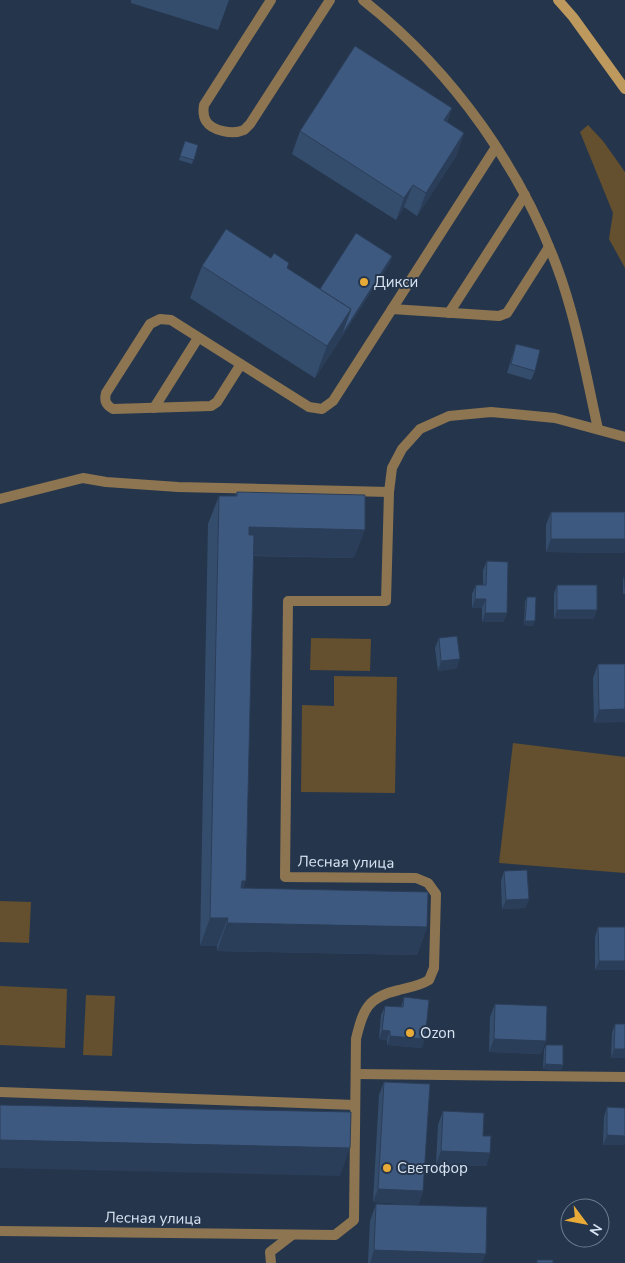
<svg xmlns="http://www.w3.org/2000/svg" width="625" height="1263" font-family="'Nunito Sans',sans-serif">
<rect width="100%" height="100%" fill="#25364c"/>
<g fill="#644f2e">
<polygon points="588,125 603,141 625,172 625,268 609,239 613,213 580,132"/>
<polygon points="311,638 371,639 370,671 310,670"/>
<polygon points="334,676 397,677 395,793 301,792 302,705 334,706"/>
<polygon points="513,743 625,757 625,873 499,863"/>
<polygon points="0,901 31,902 29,943 0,942"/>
<polygon points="0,986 67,989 65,1048 0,1045"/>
<polygon points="86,995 115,996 112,1056 83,1055"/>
</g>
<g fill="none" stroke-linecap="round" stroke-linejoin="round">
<g stroke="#8d7551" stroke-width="10">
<path d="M 271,0 L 204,105 C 203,111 203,116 206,121 C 212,131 233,135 244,130 C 246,128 248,126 250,124 L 330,0"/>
<path d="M 363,0 C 453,71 525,172 562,281 C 578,329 587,379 598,429"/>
<polyline points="392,309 499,316 507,313 549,247"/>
<polyline points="449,313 525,195"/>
<path d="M 241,364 L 217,402 L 211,406 L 113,409 C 106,405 104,401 106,393 L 150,324 L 160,319 L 171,320 L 309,407 L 322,409 L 333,401 L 496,147"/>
<polyline points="154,408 198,338"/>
<polyline points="0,499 83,478 106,482 178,487 389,492"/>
<polyline points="0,1092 355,1105"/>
<polyline points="271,1263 270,1252 292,1235"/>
</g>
<g stroke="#8d7551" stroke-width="10">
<polyline points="356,1074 625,1077"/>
<path d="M 0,1231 L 335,1235 L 354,1220 L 356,1039 C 363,1009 368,997 399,990 C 411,987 419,986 429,980 L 434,968 L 436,894 L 428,883 L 416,878 L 285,877 L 288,601 L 386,601 L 389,492 L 392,468 L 402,449 L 420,429 L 449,416 L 491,412 L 555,418 L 625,437"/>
</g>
<polyline stroke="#be995e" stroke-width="10" points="558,0 573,17 625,89"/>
</g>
<g fill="#354d6d">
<polygon points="131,0 229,0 218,30 131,3"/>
<polygon points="452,108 447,122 464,133 456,156 417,216 404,207 396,220 292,154 300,131"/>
<polygon points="185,141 198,145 192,164 179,160"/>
<polygon points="271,258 320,289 391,261 315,378 190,298 202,266"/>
<polygon points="516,344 535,371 531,380 507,373"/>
<polygon points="237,492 354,558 253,556 244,888 427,927 417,955 217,951 217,946 200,946 208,524 219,496 235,496"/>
<polygon points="551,512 625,512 625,553 546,552 546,525"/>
<polygon points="487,561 507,613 503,622 482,622 482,608 472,608 472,594 476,585 483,585 483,570"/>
<polygon points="624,576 625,594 623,594 623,581"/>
<polygon points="557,585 597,610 593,619 554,619 554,594"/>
<polygon points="527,597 533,626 524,625 525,602"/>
<polygon points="439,638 457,668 438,671 435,648"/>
<polygon points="598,664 625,664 594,723 593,678"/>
<polygon points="504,871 529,899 525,908 502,909 501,881"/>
<polygon points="598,927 625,927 625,970 595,970 595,937"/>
<polygon points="404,997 422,1048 387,1045 387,1040 379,1039 381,1015 385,1006 401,1007"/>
<polygon points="495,1004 541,1054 489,1052 490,1017"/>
<polygon points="615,1024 625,1024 625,1058 611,1058 612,1033"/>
<polygon points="546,1045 563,1065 561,1070 543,1069 544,1050"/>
<polygon points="384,1082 423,1191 418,1205 373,1202 379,1095"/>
<polygon points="607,1107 625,1108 625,1145 603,1145 604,1117"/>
<polygon points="443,1111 483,1136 490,1153 486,1166 436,1164 438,1125"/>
<polygon points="376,1204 482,1263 368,1263 370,1221"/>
</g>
<g fill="#2b3e59">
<polygon points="452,108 443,131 444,120"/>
<polygon points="464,133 456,156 417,216 426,193"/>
<polygon points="413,185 404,207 396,220 404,198"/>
<polygon points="392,256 391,261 315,378 327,346 351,309"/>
<polygon points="249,527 365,530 354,558 239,555"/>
<polygon points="551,539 625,539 625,553 546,552"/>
<polygon points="475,599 486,599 482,608 472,608"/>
<polygon points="557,610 597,610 593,619 554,619"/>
<polygon points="485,613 507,613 503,622 482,622"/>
<polygon points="525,621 535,621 533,626 524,625"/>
<polygon points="460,659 457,668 438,671 441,661"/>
<polygon points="625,709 625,722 594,723 599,710"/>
<polygon points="242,881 246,881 236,909"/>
<polygon points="529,899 525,908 502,909 506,900"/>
<polygon points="210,918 228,918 217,946 200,946"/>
<polygon points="227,923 427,927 417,955 217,951"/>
<polygon points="599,961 625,961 625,970 595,970"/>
<polygon points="382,1030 390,1031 387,1040 379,1039"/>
<polygon points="390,1036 425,1039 422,1048 387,1045"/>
<polygon points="494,1039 546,1041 541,1054 489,1052"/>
<polygon points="614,1049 625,1049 625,1058 611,1058"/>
<polygon points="545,1064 563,1065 561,1070 543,1069"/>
<polygon points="607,1135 625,1136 625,1145 603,1145"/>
<polygon points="0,1140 350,1148 340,1176 0,1168"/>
<polygon points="441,1151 490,1153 486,1166 436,1164"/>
<polygon points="378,1189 423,1191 418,1205 373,1202"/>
<polygon points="374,1250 486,1254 482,1263 370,1263"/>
</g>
<g fill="#3e597f" stroke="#2b3e59">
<polygon points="355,46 452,108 444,120 464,133 426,193 413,185 404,198 300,131"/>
<polygon points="185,141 198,145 194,160 180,156"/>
<polygon points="226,229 271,258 274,253 289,263 287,268 351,309 327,346 202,266"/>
<polygon points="356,233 392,256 341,336 351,309 320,289"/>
<polygon points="516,344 540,350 535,371 511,364"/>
<polygon points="237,492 365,495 365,530 249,527 249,535 254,535 246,881 242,881 241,888 428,892 427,927 227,923 228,918 210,918 219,496 237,496"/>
<rect x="551" y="512" width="74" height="27"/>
<polygon points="487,561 508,562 507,613 485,613 486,599 475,599 476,585 486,585"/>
<rect x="557" y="585" width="40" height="25"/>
<polygon points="527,597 536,597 535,621 525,621"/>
<polygon points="457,636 460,659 441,661 439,638"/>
<polygon points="598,664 625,664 625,709 599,710"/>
<polygon points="527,870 529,899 506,900 504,871"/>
<polygon points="598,927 625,927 625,961 599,961"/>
<polygon points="404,997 429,1000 425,1039 390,1036 390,1031 382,1030 385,1006 403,1007"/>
<polygon points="495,1004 547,1006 546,1041 494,1039"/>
<polygon points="615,1024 625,1024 625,1049 614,1049"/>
<polygon points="546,1045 563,1045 563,1065 545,1064"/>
<polygon points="384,1082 430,1084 423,1191 378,1189"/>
<polygon points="0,1105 351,1112 350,1148 0,1140"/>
<polygon points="607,1107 625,1108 625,1136 607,1135"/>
<polygon points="443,1111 484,1113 483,1136 491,1136 490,1153 441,1151"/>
<polygon points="376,1204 487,1207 486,1254 374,1250"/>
<rect x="537" y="1260" width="16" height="3"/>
</g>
<g fill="#e9ab38" stroke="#25364c" stroke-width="2">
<circle cx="364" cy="282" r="5"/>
<circle cx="410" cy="1033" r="5"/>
<circle cx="387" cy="1168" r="5"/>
</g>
<g text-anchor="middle" stroke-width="4" stroke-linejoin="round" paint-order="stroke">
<g font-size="15" fill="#d9e4f3" stroke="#25364c" text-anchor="start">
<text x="374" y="287">Дикси</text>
<text x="420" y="1038">Ozon</text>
<text x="397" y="1173">Светофор</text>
</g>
<g font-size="15" fill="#d9e4f3" stroke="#25364c">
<text transform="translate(346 862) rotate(1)" y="5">Лесная улица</text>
<text transform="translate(153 1218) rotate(1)" y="5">Лесная улица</text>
</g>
</g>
<g transform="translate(585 1223) rotate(122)"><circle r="24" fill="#25364c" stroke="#6d7c8f"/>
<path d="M0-4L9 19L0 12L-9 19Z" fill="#e9ab38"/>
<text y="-8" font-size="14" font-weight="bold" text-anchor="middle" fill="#d9e4f3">N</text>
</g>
</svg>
